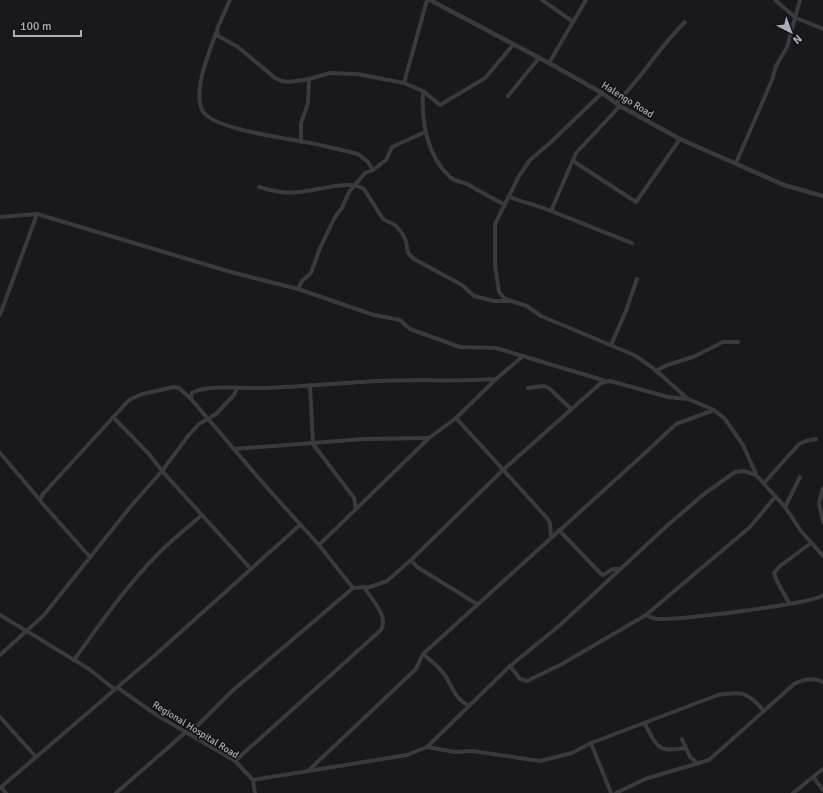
<svg xmlns="http://www.w3.org/2000/svg" width="823" height="793" font-family="Signika,sans-serif">
<rect width="100%" height="100%" fill="#19181b"/>
<g fill="none" stroke-linecap="round" stroke-linejoin="round">
<g stroke="#393a40" stroke-width="4">
<polyline points="230,0 217,29 218,36 238,47 275,78 282,81 289,82 309,79 330,73 357,74 404,83 423,91 440,105 485,78 514,44"/>
<polyline points="542,0 572,21"/>
<polyline points="775,0 796,18 823,29"/>
<path d="M 216,33 C 209,53 193,89 202,110 C 212,131 297,139 320,145 C 333,148 346,151 358,154 L 368,162 L 373,170"/>
<polyline points="549,63 586,0"/>
<polyline points="404,83 427,0"/>
<path d="M 423,91 C 421,121 427,156 450,177 C 454,181 461,182 467,184 C 479,191 492,198 505,205"/>
<polyline points="602,93 551,142 530,160 519,176 495,224 495,265 499,292 505,299 527,306 541,316 634,355 653,368 688,399 714,410 725,419 743,445 756,474"/>
<polyline points="508,96 539,58"/>
<path d="M 616,103 C 642,78 659,47 685,22"/>
<polyline points="301,142 301,123 308,103 309,79"/>
<polyline points="573,161 636,202 680,139"/>
<polyline points="736,163 772,80 776,66 787,47 800,0"/>
<path d="M 259,187 C 273,191 285,194 299,192 C 316,191 349,179 364,189 L 383,219 L 395,225 L 402,233 L 406,241 L 408,253 L 414,259 L 462,285 L 474,296 L 494,301 L 509,301"/>
<path d="M 508,196 C 520,202 534,204 546,209 C 574,220 603,232 632,243"/>
<polyline points="551,211 576,153 620,106"/>
<polyline points="0,217 37,214 231,272 298,289 374,315 400,320 410,329 460,347 496,348 606,381"/>
<polyline points="298,289 302,281 311,273 320,248 335,217 342,208 349,192 365,173 373,170 386,160 392,147 425,132"/>
<polyline points="0,315 37,214"/>
<polyline points="611,345 626,311 637,279"/>
<polyline points="656,371 667,365 693,357 723,342 738,342"/>
<polyline points="310,385 313,444 354,498 356,509"/>
<polyline points="528,388 544,386 549,388 571,409"/>
<path d="M 191,399 L 192,393 C 206,384 247,389 264,388 C 302,387 339,383 377,381 C 416,379 456,382 496,379"/>
<polyline points="113,417 149,454 162,471 251,569"/>
<polyline points="456,418 547,518 550,523 551,537"/>
<polyline points="233,449 364,439 429,438"/>
<polyline points="0,453 40,500"/>
<polyline points="764,483 799,444 806,441 816,439"/>
<polyline points="823,488 819,503 823,522"/>
<polyline points="785,507 800,477"/>
<polyline points="559,530 601,574 603,575 613,569 618,569"/>
<polyline points="319,545 429,438 456,418 496,379 523,356"/>
<polyline points="90,557 42,503 40,500 43,494 129,400 142,394 174,387 179,388 191,399 269,490 319,545 353,588"/>
<polyline points="411,560 417,567 477,604"/>
<polyline points="789,603 777,581 774,573 780,566 811,543"/>
<polyline points="0,615 89,669 114,689"/>
<path d="M 646,615 C 650,617 654,619 658,619 C 678,620 812,604 823,595"/>
<path d="M 423,654 C 431,661 440,667 446,677 C 454,690 454,697 469,706"/>
<polyline points="0,655 44,615 131,506 162,471 188,436 199,424 216,414 234,395 237,388"/>
<path d="M 74,660 C 99,625 125,588 156,556 C 170,541 187,528 202,515"/>
<polyline points="510,666 520,679 527,681 562,664 646,615 750,527 776,496"/>
<polyline points="118,688 155,714 235,761 253,780 255,793"/>
<polyline points="0,717 36,757"/>
<path d="M 645,724 C 657,747 658,753 685,748"/>
<polyline points="189,734 231,692 353,588 370,587 387,581 411,560 504,469 601,383 610,381 668,397 688,399"/>
<polyline points="682,739 690,757 698,764"/>
<polyline points="591,743 611,793"/>
<path d="M 427,747 L 455,752 L 472,751 L 540,761 L 572,753 L 591,743 L 718,695 C 742,691 748,692 764,711"/>
<path d="M 235,761 L 381,630 C 389,616 372,600 364,587"/>
<polyline points="309,770 416,669 423,654 645,453 676,424 714,410"/>
<polyline points="814,778 823,790"/>
<polyline points="253,780 407,755 427,747 510,666 559,626 669,524 704,494 735,472 744,471 756,475 785,507 801,531 823,556"/>
<polyline points="1,787 6,793"/>
<polyline points="0,788 154,656 300,525"/>
<polyline points="116,793 186,732"/>
<path d="M 616,793 L 645,779 L 709,760 L 794,684 C 804,679 813,677 823,682"/>
<polyline points="793,793 823,769"/>
</g>
<polyline stroke="#393a40" stroke-width="4.5" points="430,0 549,63 602,93 620,106 680,139 784,185 823,196"/>
</g>
<g text-anchor="middle" stroke-width="3.5" stroke-linejoin="round" paint-order="stroke">
<g font-size="10" fill="#abafba" stroke="#131316">
<text transform="translate(628 99) rotate(32)" y="4">Halengo Road</text>
<text transform="translate(196 729) rotate(32)" y="4">Regional Hospital Road</text>
</g>
</g>
<g transform="translate(791 32) rotate(138)" stroke="#131316" stroke-width="3" paint-order="stroke">
<path d="M0-3L7 15L0 10L-7 15Z" fill="#abafba"/>
<text y="-6" font-size="11" font-weight="bold" text-anchor="middle" fill="#abafba">N</text>
</g>
<path d="M14 30v6h67v-6" fill="none" stroke="#abafba" stroke-width="2"/>
<text x="20" y="30" font-size="12" fill="#abafba" stroke="#131316" stroke-width="3" paint-order="stroke">100 m</text>
</svg>
